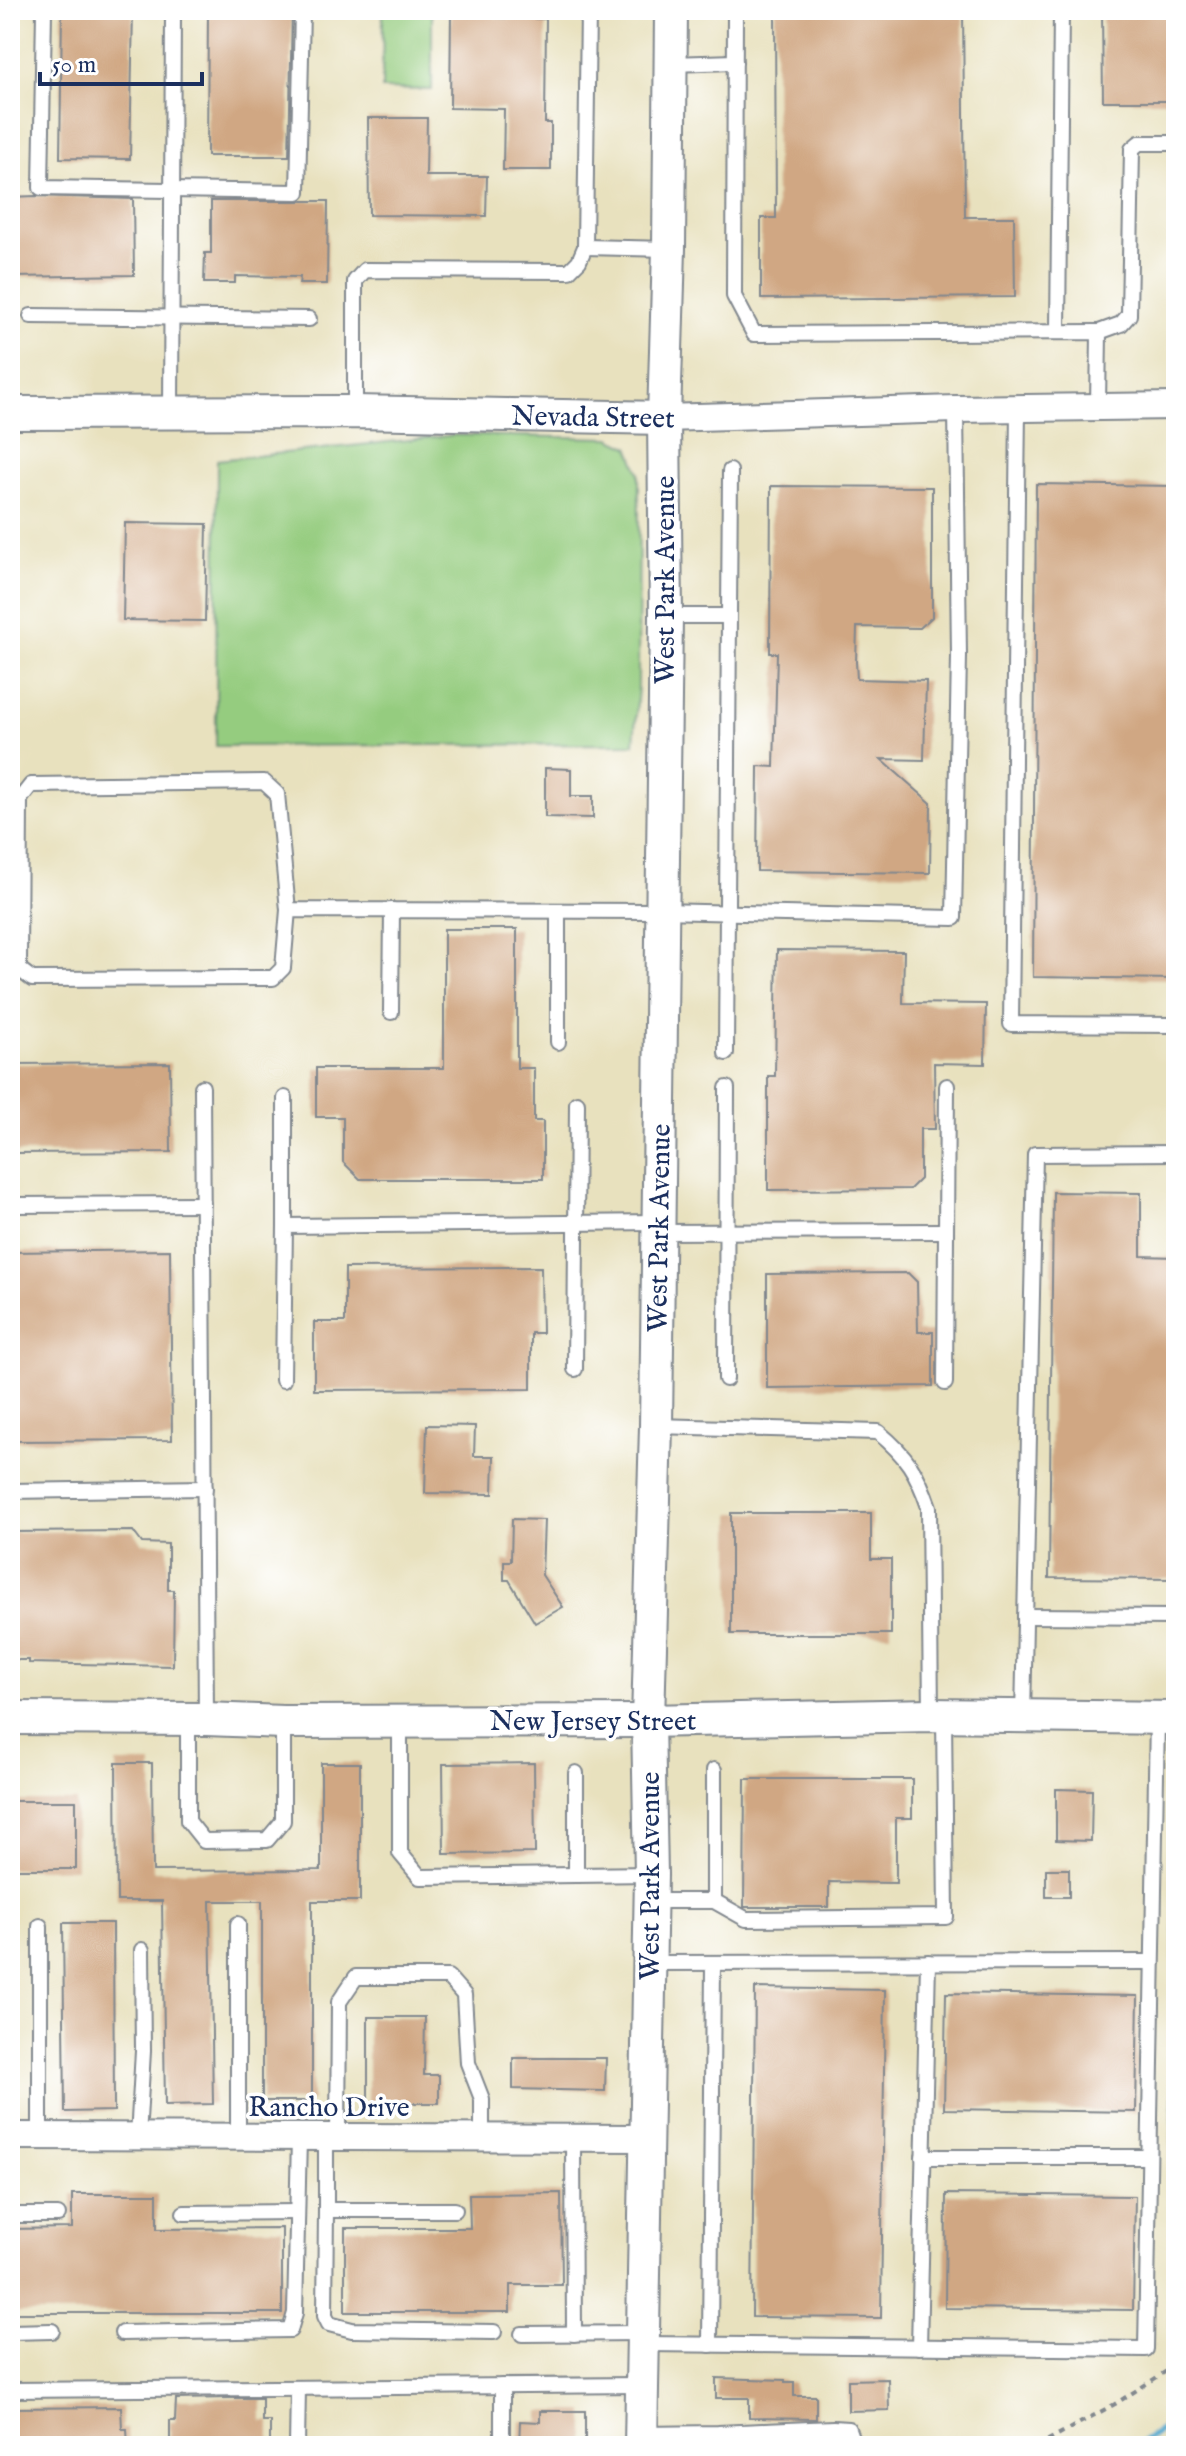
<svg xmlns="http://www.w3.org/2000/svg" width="1186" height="2456" font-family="'IM FELL English',serif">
<rect width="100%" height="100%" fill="#fff"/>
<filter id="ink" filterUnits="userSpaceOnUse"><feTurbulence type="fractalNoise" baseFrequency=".0125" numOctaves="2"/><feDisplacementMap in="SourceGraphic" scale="16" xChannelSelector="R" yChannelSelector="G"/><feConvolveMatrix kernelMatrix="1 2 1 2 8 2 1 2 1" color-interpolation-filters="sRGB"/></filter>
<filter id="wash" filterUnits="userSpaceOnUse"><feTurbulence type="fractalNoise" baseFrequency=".006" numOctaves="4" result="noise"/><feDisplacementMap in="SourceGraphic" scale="32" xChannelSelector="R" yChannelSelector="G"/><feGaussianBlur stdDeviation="1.8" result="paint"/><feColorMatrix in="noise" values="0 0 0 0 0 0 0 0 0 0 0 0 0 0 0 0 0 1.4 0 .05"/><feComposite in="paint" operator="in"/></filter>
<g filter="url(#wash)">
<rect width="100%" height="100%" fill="#e8e1be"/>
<g fill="#95cc7f" stroke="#587e6e" stroke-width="2">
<polygon points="383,10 432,10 432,90 382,89"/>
<polygon points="455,435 610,438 629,447 639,473 638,686 634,744 216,746 217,460"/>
<polygon points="1175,1744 1176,2354 1170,2359"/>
</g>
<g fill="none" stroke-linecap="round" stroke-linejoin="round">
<polyline stroke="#50a7cd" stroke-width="6" points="1137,2446 1176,2420"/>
</g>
<g id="blocks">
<g fill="#d0a783">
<polygon points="62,10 133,10 130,159 60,158"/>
<polygon points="208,10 292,10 289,156 207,156"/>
<polygon points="451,10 496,10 496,18 546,19 545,123 551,123 551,170 503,170 504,109 450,108"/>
<polygon points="775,10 963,10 965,217 1014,217 1015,297 761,299 761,218 776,218"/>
<polygon points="1102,10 1176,10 1176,101 1103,101"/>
<polygon points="368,118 427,118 426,176 487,176 486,216 369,215"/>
<polygon points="36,196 133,199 134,275 12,277 11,197"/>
<polygon points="211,201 328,201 327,284 299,284 300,277 235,276 235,283 204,283 205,253 211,253"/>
<polygon points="1036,484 1176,486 1176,979 1033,977"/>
<polygon points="771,486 932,487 932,617 920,628 857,627 856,662 857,679 926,681 924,760 881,759 931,803 930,873 757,871 758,766 774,767 777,653 770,653"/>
<polygon points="125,523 207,524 205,621 123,620"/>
<polygon points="545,768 571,769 571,796 593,796 593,818 545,817"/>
<polygon points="444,929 517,929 517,1068 534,1068 534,1121 543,1121 543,1179 360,1179 343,1162 343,1117 316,1117 316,1068 444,1068"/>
<polygon points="777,950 904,951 903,1003 986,1004 985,1064 934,1063 935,1129 920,1129 920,1179 910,1189 768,1190 768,1076 775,1076"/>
<polygon points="170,1063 171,1152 10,1153 10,1064"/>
<polygon points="1053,1192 1141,1193 1141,1256 1176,1257 1176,1579 1049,1578"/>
<polygon points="170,1250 172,1440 10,1441 10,1252"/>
<polygon points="541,1267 542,1333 531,1333 531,1389 314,1390 314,1322 345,1322 345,1268"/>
<polygon points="908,1273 917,1282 918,1332 933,1332 933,1386 767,1388 767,1274"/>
<polygon points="427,1425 475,1426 474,1456 494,1456 493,1494 425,1493"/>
<polygon points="731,1513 871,1513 871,1559 891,1559 891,1634 731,1634"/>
<polygon points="512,1519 544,1520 542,1575 563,1607 535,1623 509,1580 504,1580 504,1561 511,1561"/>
<polygon points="133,1531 142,1543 168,1544 168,1590 174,1590 173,1666 29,1663 29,1660 10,1660 10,1532"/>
<polygon points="116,1763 152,1763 153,1871 321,1870 321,1763 360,1763 360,1901 312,1901 312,2101 262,2101 262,1901 210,1901 213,2104 165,2105 162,1901 117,1901"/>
<polygon points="534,1763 535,1853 444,1854 443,1764"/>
<polygon points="745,1779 912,1779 912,1818 896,1818 896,1883 829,1882 829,1907 744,1907"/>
<polygon points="1056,1789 1092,1790 1091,1841 1056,1840"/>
<rect x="10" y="1801" width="66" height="68"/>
<rect x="1046" y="1869" width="23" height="28"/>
<polygon points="63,1923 113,1923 114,2111 65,2112"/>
<polygon points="755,1988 885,1990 881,2318 752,2317"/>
<polygon points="946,1993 1138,1996 1136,2112 944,2109"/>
<polygon points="368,2017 425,2017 424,2075 439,2075 439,2103 368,2103"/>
<polygon points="513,2058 606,2058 605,2091 513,2089"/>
<polygon points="561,2193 562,2285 510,2285 510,2312 345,2312 345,2228 470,2228 469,2194"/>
<polygon points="72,2194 157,2194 157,2229 282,2228 282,2313 10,2313 10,2229 72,2228"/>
<polygon points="946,2194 1135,2196 1133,2310 945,2308"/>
<polygon points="716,2378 785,2380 785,2382 794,2382 794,2396 816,2396 816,2419 749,2418 749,2398 716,2398"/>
<polygon points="888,2379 889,2410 848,2411 848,2380"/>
<polygon points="230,2398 262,2398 262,2421 270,2421 270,2446 170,2446 170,2421 175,2421 176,2399"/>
<polygon points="121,2407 122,2429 127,2429 128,2446 10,2446 12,2408"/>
<polygon points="540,2411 585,2411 585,2446 519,2446 520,2421 540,2422"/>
</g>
</g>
</g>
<g filter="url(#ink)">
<use href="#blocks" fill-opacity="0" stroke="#82888e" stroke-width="2"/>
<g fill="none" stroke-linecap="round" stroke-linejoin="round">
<g stroke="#82888e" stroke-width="18">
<g id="service">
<polyline points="44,10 41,188 298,192 302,10"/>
<polyline points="735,10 734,296 754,334 1099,332 1098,407"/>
<polyline points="671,64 735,62"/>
<polyline points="585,247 669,249"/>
<polyline points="31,316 309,319"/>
<polyline points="1058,332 1061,10"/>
<polyline points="1099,332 1121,324 1129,315 1132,149 1139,143 1176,143"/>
<polyline points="1018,408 1011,1024 1176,1025"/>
<polyline points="171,412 173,10"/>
<polyline points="355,412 355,281 365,270 569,271 579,261 585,247 588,10"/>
<polyline points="666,616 729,616"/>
<polyline points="288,910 277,794 264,782 31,785 20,799 19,969 32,979 273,978 283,968 288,910 662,911 954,918 959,656 956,409"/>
<polyline points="558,912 558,1042"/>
<polyline points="391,1012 392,910"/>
<polyline points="726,1053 730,471"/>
<polyline points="202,1087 206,1719"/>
<polyline points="285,1098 285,1226"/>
<polyline points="10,1205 203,1204"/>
<polyline points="659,1232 946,1231"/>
<polyline points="575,1369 577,1103"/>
<polyline points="726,1379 727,1088"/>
<polyline points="283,1380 285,1226 658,1222"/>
<polyline points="945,1383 947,1086"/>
<path d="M 656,1426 L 878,1432 C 907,1456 917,1472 929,1507 L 931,1715"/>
<polyline points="10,1491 205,1488"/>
<polyline points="1025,1616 1176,1617"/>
<polyline points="1023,1716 1035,1154 1176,1153"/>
<polyline points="188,1719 188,1821 204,1841 267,1840 283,1821 283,1722"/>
<polyline points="400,1721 400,1853 420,1877 576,1875"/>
<polyline points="576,1773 576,1875 651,1874"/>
<polyline points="651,1901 714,1901 746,1919 946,1917 944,1715"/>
<polyline points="714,1901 714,1770"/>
<polyline points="238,1924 238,2138"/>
<polyline points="649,1963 1152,1962"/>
<polyline points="40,2137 40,1926"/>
<polyline points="138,2137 143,2051 142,1950"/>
<polyline points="326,2138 326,2210 455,2210"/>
<polyline points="338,2138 339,2002 356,1977 448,1977 464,1995 468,2063 482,2099 482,2138"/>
<polyline points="573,2138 574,2334"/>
<polyline points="923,2157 1149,2157"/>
<polyline points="326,2210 325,2316 329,2324 352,2330 494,2332"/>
<polyline points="184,2213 297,2212"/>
<polyline points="10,2215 58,2215"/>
<polyline points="10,2332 52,2331"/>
<polyline points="122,2333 290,2330 295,2313 299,2138"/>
<polyline points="522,2334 642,2333"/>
<polyline points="642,2344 1146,2349 1157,1718"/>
<polyline points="710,2345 713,1963"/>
<polyline points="919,2347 928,1962"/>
<polyline points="502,2386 502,2446"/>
<polyline points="10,2390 641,2385"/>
<polyline points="641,2434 718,2433 833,2428 848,2429 853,2443 852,2446"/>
<polyline points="297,2446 298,2388"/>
</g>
</g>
<g stroke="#82888e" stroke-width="30">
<g id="minor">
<polyline points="664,418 956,409 1176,406"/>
<polyline points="10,2136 647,2138"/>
</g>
</g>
<g stroke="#82888e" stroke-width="36">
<g id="tertiary">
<polyline points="10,413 355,412 664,418"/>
<polyline points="10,1718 206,1719 283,1722 648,1721 931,1715 1176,1718"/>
<polyline points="641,2446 651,1874 648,1721 656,1426 666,616 664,418 669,249 671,10"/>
</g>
</g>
<polyline stroke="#82888e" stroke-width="4" stroke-dasharray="6 6" stroke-linecap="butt" points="1037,2446 1115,2404 1176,2365"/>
<use href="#service" stroke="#fff" stroke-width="14"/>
<use href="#minor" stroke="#fff" stroke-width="26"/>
<use href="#tertiary" stroke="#fff" stroke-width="32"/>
</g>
</g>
<g text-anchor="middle" stroke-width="7" stroke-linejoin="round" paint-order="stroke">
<g font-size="28" fill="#1b2f5e" stroke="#fff">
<text transform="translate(593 416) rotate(1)" y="10">Nevada Street</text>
<text transform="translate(664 580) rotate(-90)" y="10">West Park Avenue</text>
<text transform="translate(658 1228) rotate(-89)" y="10">West Park Avenue</text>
<text x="593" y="1730">New Jersey Street</text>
<text transform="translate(649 1876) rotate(-90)" y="10">West Park Avenue</text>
<text x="329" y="2116">Rancho Drive</text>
</g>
</g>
<rect width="1186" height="2456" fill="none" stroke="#fff" stroke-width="40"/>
<path d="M40 72v12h162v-12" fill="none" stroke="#1b2f5e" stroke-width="4"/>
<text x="52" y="72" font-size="24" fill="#1b2f5e" stroke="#ffffff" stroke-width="6" paint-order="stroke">50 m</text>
</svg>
